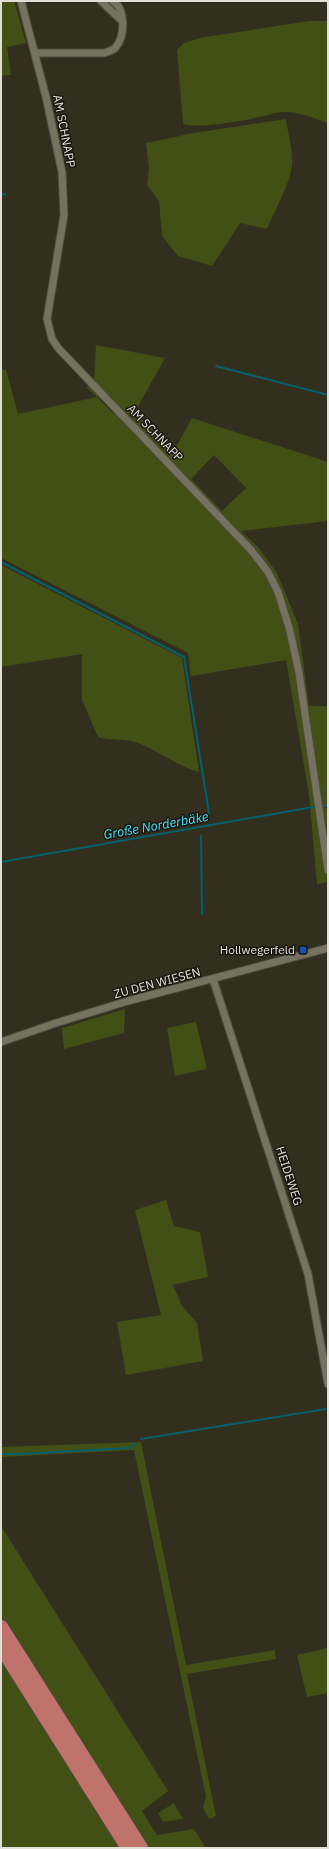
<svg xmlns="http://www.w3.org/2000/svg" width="329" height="1849" font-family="'IBM Plex Sans',sans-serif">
<rect width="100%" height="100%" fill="#322f1f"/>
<g fill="#424f15" fill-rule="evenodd">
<polygon points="1,1 14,1 26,43 7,47 11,75 1,76"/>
<path d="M 309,21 L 328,21 L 328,123 C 314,118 298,111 283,112 C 275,112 267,116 259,117 C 243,121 197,129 183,124 L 177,50 L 184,43 L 199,38 Z"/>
<path d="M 286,119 C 288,134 293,150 292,165 C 289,187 275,209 267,229 L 240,223 L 212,266 L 178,256 L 162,236 L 159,201 L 147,185 L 149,168 L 146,143 L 194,133 Z"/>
<path d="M 96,345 L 165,358 L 135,412 L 174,451 L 192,418 L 328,462 L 328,521 L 241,531 L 259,548 L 277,573 L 298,624 L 309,706 L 328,706 L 328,805 L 325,805 L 325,808 L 328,809 L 328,882 L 317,884 L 309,795 L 286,660 L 191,676 L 188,653 L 1,558 L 1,370 L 6,369 L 18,414 L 97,397 L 87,388 L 94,378 ZM 104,390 L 123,410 L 123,411 L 115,415 L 97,397 ZM 214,455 L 246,488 L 222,511 L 191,479 Z"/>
<path d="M 1,565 L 182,658 L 199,772 C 177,766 159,751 138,743 C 125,738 111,741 98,737 L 82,700 L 82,654 L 1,667 Z"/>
<polygon points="125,1009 124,1033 64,1049 62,1028"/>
<polygon points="196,1022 207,1069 175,1076 167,1028"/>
<polygon points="166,1200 174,1226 200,1232 208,1277 173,1285 182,1306 197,1323 203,1361 126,1375 117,1322 161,1315 135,1210"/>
<polygon points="141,1442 186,1665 275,1650 276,1659 187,1674 216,1816 209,1819 203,1807 206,1797 134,1450 2,1457 1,1464 1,1447"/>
<polygon points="1,1526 168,1791 142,1811 157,1835 194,1829 206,1848 148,1848 1,1616"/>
<polygon points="328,1648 328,1693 307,1697 297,1655"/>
<polygon points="1,1660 120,1848 1,1848"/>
<polygon points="174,1803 183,1819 163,1822 158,1813"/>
</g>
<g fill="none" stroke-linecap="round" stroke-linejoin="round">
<g stroke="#04606d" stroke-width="2">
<polyline points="1,195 5,194"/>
<polyline points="216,366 328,395"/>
<polyline points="1,562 184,657 209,813"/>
<polyline points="321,806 328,806"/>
<polyline points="201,836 202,914"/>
<polyline points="1,862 313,807"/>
<polyline points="141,1439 326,1409"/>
<polyline points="1,1454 20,1454 129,1448 135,1444"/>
</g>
<g stroke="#4e4b3d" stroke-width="9">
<g id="street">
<polyline points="21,1 46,97 62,172 64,215 47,319 52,339 59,349 251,550 268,572 278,592 290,631 299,673 328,870"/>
<polyline points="101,1 122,21"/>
<path d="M 36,53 L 105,53 C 109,51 114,50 116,47 C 125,36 126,9 113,1"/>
<polyline points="213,979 308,1274 328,1384"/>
<polyline points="1,1042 56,1023 128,1001 328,948"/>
</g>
</g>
<g stroke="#4e4b3d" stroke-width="16">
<g id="highway">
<polyline points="1,1627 141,1848"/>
<polyline points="1,1647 128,1848"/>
</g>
</g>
<use href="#street" stroke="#75725f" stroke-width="7"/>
<use href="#highway" stroke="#bf736a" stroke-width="14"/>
</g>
<rect fill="#1a4fb4" stroke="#181710" stroke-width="1.5" x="299" y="946" width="8" height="8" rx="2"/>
<g text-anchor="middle" stroke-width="3" stroke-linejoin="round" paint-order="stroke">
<g font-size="12" fill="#e1dfd5" stroke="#181710">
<text transform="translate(64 131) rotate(79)" y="4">AM SCHNAPP</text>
<text transform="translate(155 433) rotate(46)" y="4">AM SCHNAPP</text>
<text transform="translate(157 983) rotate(-15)" y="4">ZU DEN WIESEN</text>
<text transform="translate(289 1176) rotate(72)" y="4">HEIDEWEG</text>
</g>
<g font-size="12" fill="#e1dfd5" stroke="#181710" text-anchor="end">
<text x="295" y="954">Hollwegerfeld</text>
</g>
<g font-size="13" font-style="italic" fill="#4ee0fb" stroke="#181710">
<text transform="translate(156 825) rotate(-10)" y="5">Große Norderbäke</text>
</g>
</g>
<rect width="329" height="1849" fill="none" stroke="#e1dfd5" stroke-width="4"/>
</svg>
